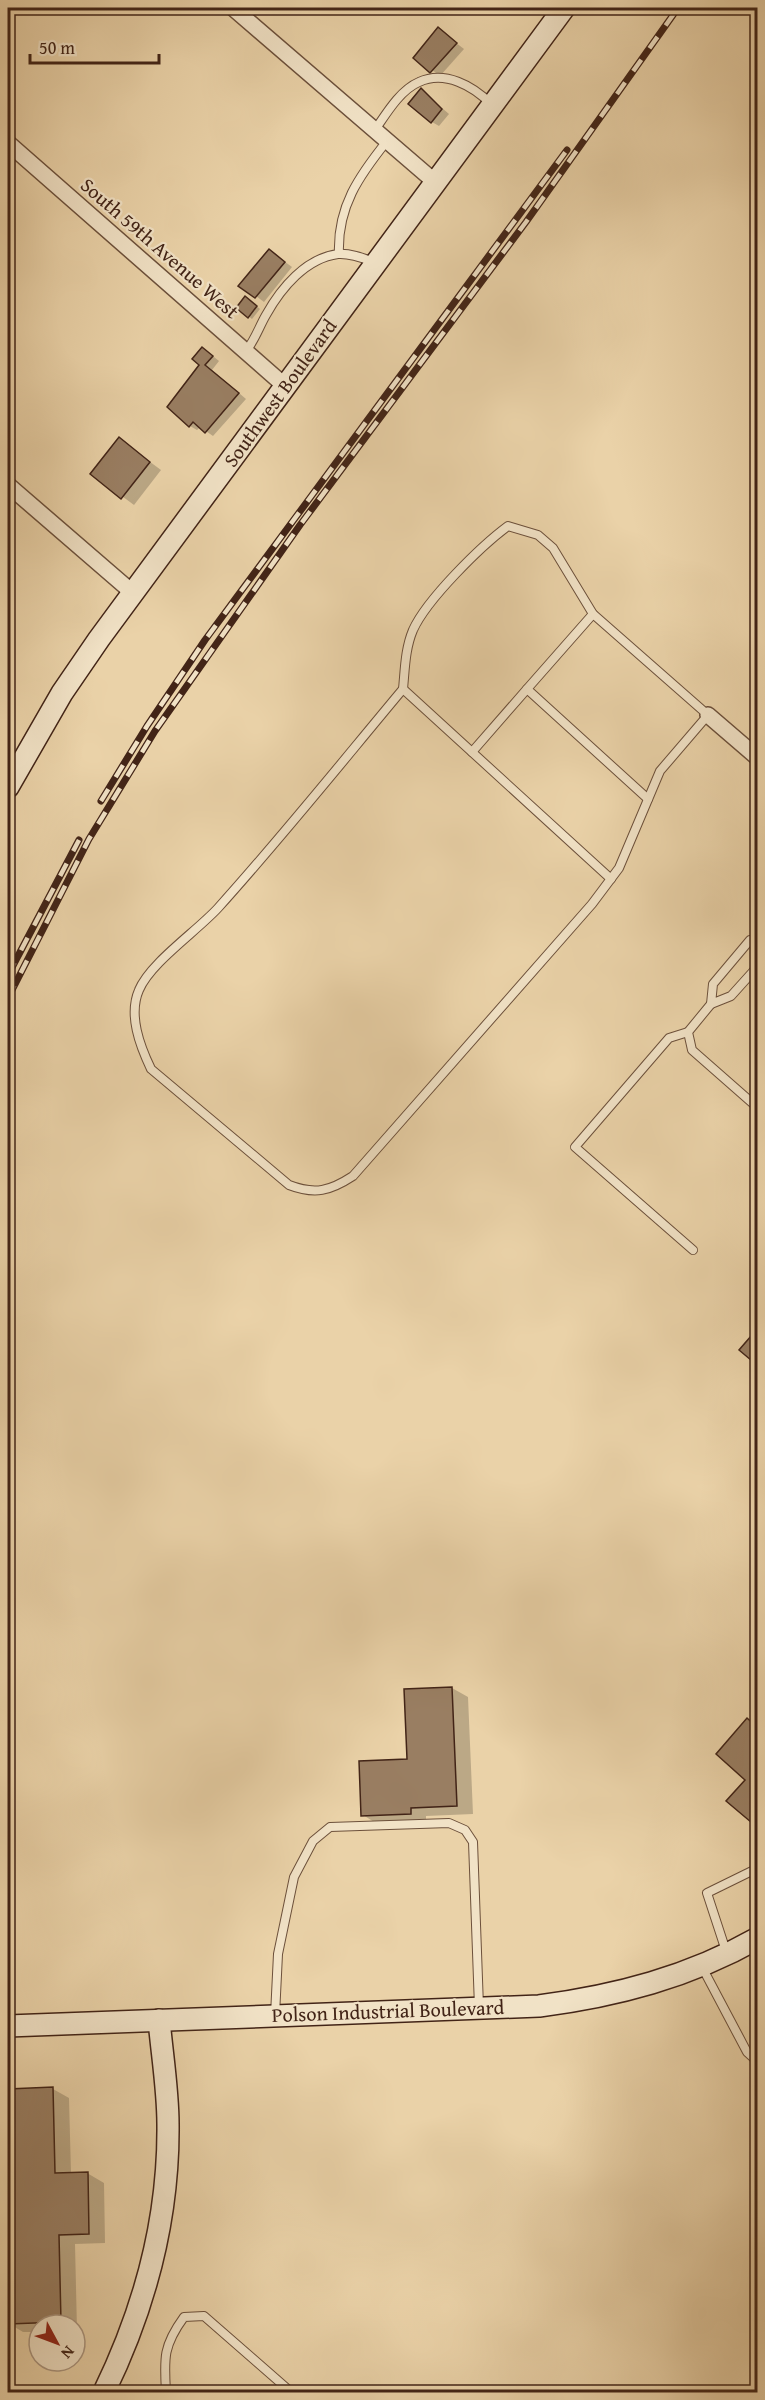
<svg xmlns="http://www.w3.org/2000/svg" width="765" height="2400" font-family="'Gentium Book Plus',serif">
<rect width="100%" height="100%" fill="#ead2a8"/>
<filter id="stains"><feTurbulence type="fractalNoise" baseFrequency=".00333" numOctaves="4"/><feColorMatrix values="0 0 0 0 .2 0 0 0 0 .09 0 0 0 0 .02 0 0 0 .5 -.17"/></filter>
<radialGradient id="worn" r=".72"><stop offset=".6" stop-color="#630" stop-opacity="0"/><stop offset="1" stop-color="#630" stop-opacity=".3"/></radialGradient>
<g fill="#0003">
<polygon points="438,29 464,49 440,76 415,57"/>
<polygon points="421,90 449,114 439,126 432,122"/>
<polygon points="269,250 292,267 264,302 241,285"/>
<polygon points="249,300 260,309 252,319 238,308"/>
<polygon points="209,353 219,361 212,370 246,399 213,436 200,427 197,430 190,426 169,407"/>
<polygon points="119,439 161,470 134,505 92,474"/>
<polygon points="8,672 14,678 8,685"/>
<polygon points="452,1688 468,1697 473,1814 426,1816 426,1823 379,1825 363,1815 408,1760"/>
<polygon points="53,2089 69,2098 71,2174 87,2173 104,2183 105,2243 75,2244 77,2330 75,2325 39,2325 39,2332 23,2332 8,2323 8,2090"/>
</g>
<g fill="#997e62" stroke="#422417" stroke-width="1.5">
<polygon points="438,27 457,43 430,73 413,58"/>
<polygon points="421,88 442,109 431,123 408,104"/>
<polygon points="269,249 285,262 255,298 238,286"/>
<polygon points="245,296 257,306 248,318 236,308"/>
<polygon points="202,347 213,356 205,365 239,393 205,433 193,422 189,427 167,407 199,365 192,359"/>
<polygon points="119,437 150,462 121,499 90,474"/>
<polygon points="758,1328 758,1366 739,1350"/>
<polygon points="452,1687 457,1806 411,1808 411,1814 361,1816 359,1761 407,1759 404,1689"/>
<polygon points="747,1718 758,1728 758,1828 726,1801 745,1780 716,1754"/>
<polygon points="53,2087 55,2173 88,2172 89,2234 59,2235 61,2322 8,2324 8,2089"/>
</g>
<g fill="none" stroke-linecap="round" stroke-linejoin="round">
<g stroke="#6c503b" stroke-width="10">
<g id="lane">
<path d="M 375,130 C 386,114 400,90 419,82 C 445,70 473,86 491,104"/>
<path d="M 339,254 C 337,207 359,176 387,141"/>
<path d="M 246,351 C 255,340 259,327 266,315 C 281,288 306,258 338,254 C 350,253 363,258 374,262"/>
<path d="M 508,526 L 538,535 L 553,548 L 593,614 L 708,715 L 660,771 L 619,868 L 592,904 L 353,1176 C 330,1191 315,1195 289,1185 L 151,1069 C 140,1046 128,1015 139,990 C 150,963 197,931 218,908 C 282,837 342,762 403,689 C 405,669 405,649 413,630 C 427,599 481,546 508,526 Z"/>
<polyline points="593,614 527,689 648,799"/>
<polyline points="403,689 611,879"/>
<polyline points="472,752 527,689"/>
<polyline points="758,939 750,940 713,984 711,1004 731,996 758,966"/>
<polyline points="711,1004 688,1032 692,1050 758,1108"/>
<polyline points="688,1032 669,1038 575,1147 693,1250"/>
<polyline points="726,1951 707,1893 758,1868"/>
<polyline points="702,1967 747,2052 758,2062"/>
<polyline points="275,2015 278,1954 294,1877 313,1841 330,1827 449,1823 465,1830 473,1842 479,2007"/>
<path d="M 166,2392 C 164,2358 163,2346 184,2317 L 204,2316 L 291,2392"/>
</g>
</g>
<g stroke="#6c503b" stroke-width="18">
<g id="street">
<polyline points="233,8 435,182"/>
<polyline points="8,143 285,386"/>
<polyline points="8,485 133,593"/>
<polyline points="708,715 758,758"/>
</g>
</g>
<g stroke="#422417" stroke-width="24">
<g id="secondary">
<polyline points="8,787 62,693 99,639 564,8"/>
<path d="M 8,2026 L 539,2006 C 616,1996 689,1977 758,1938"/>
<path d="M 104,2392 C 145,2308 169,2219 168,2124 C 168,2090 162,2054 159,2020"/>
</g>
</g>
<use href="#lane" stroke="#f1e2c6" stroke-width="8"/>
<use href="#street" stroke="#f1e2c6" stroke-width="15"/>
<use href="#secondary" stroke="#f1e2c6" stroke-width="21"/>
<g stroke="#422417" stroke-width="7">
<g id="rail">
<polyline points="101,801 147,726 205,640 567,150"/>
<polyline points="8,975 79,840"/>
<polyline points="8,998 89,839 155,731 300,525 526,222 678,8"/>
</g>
</g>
<use href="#rail" stroke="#f1e2c6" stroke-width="4.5" stroke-dasharray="14" stroke-linecap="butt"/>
</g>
<g text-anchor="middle" stroke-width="4.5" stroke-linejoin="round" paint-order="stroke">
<g font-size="20" fill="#422417" stroke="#f1e2c6">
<text transform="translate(160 248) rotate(41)" y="7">South 59th Avenue West</text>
<text transform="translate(280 393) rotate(-54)" y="7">Southwest Boulevard</text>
<text transform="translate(388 2011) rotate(-2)" y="7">Polson Industrial Boulevard</text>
</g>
</g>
<rect width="765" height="2400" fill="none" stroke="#ead2a8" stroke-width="30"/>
<rect x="9" y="9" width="747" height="2382" fill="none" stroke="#422417" stroke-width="3"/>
<rect x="15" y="15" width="735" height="2370" fill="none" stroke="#422417" stroke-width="1.5"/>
<g transform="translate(57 2343) rotate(131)"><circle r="28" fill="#f1e2c6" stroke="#ab9680" stroke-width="1.5"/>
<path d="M0-4.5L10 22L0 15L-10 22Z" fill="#8f2418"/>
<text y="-9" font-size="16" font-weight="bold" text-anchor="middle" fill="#422417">N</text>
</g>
<path d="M30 54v9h129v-9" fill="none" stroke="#422417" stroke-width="3"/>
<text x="39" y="54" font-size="18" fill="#422417" stroke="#f1e2c6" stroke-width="4.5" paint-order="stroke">50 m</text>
<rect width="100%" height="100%" filter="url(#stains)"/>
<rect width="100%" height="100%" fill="url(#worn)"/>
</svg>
